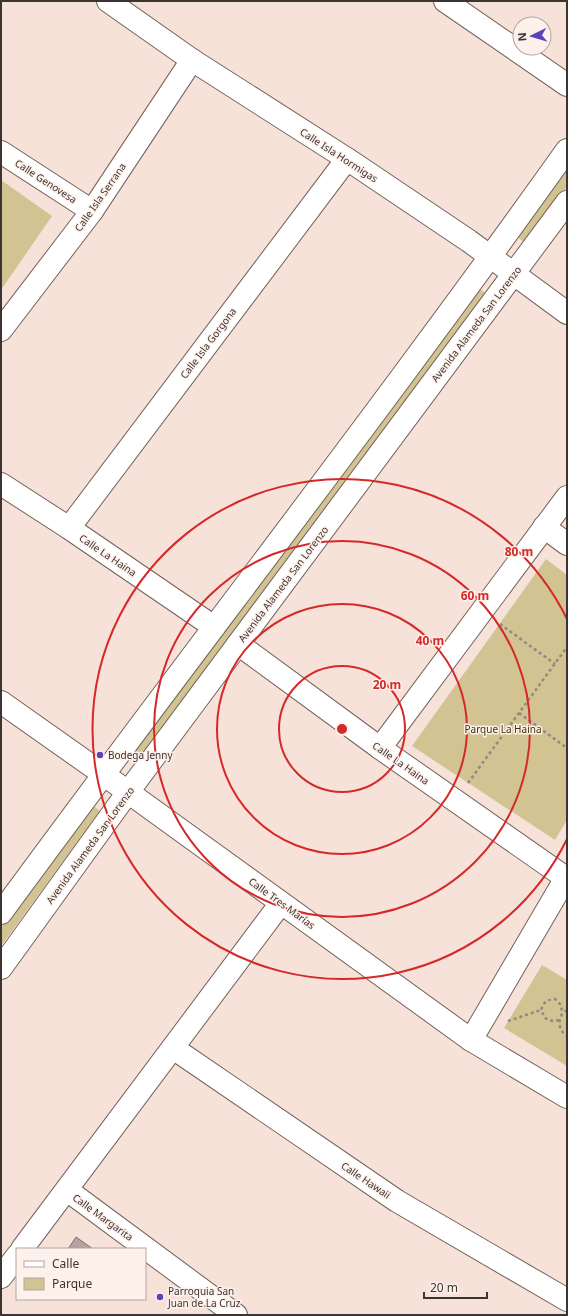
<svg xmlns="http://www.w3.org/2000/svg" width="568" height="1316" font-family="'Noto Sans',sans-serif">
<rect width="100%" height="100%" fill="#f7e2d9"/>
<g fill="#d1c392">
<polygon points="567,162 567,187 526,244 514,234"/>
<polygon points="1,180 52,216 1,290"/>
<polygon points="476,286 488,295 142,759 131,750"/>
<polygon points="546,559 567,575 567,820 555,840 412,746"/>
<polygon points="90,803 100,811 1,946 1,924"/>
<polygon points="542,965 567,980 567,1066 504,1028"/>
</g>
<polygon fill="#b8a2a1" stroke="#836f6d" points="76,1237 93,1249 68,1249"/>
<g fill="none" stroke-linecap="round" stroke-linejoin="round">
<g stroke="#74625a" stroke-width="24">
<g id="minor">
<polyline points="108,1 192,60 347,159 469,241 567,313"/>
<polyline points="445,1 567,85"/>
<polyline points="1,152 92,211"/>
<polyline points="1,330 92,211 192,60"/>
<polyline points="1,484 69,528 214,627"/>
<polyline points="544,527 567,544"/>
<polyline points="69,528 347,159"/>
<polyline points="238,644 380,748 566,878"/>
<polyline points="1,702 103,774 471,1040 567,1097"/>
<polyline points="380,748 567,497"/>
<path d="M 1,913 C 188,658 383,408 567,150"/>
<polyline points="1,968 128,792 567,202"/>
<polyline points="471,1040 567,876"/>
<polyline points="173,1048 397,1201 567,1300"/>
<polyline points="67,1190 236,1315"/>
<polyline points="22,1249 281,903"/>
<polyline points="1,1277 17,1256"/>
</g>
</g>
<g stroke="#968881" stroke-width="2.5" stroke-dasharray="3 3" stroke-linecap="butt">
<polyline points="500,624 555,664"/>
<polyline points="519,713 567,748"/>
<polyline points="468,783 567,647"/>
<path d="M 567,1010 C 557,1015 557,1030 567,1036"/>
<path d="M 559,1020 L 552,1021 L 545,1018 L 541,1010 C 544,1002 546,1000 555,999 L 561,1005 L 562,1012"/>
<polyline points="508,1021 541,1010"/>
</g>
<use href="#minor" stroke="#fff" stroke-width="22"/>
</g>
<g fill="none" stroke="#d62828" stroke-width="2">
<circle cx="342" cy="729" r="63"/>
<circle cx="342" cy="729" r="125"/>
<circle cx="342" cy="729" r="188"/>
<path d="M567 839A250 250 0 1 1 567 619"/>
</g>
<g fill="#5b43bb" stroke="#fef1ec" stroke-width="1.5">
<circle cx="100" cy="755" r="4"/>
<circle cx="160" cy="1297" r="4"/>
</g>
<g text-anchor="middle" stroke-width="3" stroke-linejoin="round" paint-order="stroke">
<g font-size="10" fill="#3c3430" stroke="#fef1ec">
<text transform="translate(339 155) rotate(33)" y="4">Calle Isla Hormigas</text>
<text transform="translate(46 181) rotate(33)" y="4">Calle Genovesa</text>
<text transform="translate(100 197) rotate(-55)" y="4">Calle Isla Serrana</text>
<text transform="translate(476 324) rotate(-53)" y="4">Avenida Alameda San Lorenzo</text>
<text transform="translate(208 343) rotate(-53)" y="4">Calle Isla Gorgona</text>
<text transform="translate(108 555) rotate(34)" y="4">Calle La Haina</text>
<text transform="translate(283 584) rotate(-53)" y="4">Avenida Alameda San Lorenzo</text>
<text transform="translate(401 763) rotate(35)" y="4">Calle La Haina</text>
<text transform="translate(90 845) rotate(-54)" y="4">Avenida Alameda San Lorenzo</text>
<text transform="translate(282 903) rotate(36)" y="4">Calle Tres Marías</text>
<text transform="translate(366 1180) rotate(34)" y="4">Calle Hawaii</text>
<text transform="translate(103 1217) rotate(36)" y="4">Calle Margarita</text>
</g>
<g font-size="10" fill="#403300" stroke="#fef1ec">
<text x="503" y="733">Parque La Haina</text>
</g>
<g font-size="10" fill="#3c3430" stroke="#fef1ec" text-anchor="start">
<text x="108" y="759">Bodega Jenny</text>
<text x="168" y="1295">Parroquia San<tspan x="168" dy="12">Juan de La Cruz</tspan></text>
</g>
</g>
<circle cx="342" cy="729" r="6" fill="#d62828" stroke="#fef1ec" stroke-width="2"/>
<g font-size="12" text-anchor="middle" font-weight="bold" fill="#d62828" stroke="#fef1ec" stroke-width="3" stroke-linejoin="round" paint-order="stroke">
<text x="519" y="556">80 m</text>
<text x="475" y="600">60 m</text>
<text x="430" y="645">40 m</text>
<text x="387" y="689">20 m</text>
</g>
<rect width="568" height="1316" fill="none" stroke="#3c3430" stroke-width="4"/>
<rect x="16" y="1248" width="130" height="52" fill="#fef1ec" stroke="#b0a5a1"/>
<rect x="24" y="1261" width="20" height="6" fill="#ffffff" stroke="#b0a5a1"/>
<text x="52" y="1268" font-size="12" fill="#3c3430">Calle</text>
<rect x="24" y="1278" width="20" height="12" fill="#d1c392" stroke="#b0a5a1"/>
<text x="52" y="1288" font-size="12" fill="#3c3430">Parque</text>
<g transform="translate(532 36) rotate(265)"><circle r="19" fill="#fef1ec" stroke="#b0a5a1"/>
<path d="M0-3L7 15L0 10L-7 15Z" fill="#5b43bb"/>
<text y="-6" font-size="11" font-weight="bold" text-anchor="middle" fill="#3c3430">N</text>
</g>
<path d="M424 1292v6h63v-6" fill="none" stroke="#3c3430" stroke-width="2"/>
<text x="430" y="1292" font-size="12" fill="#3c3430" stroke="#fef1ec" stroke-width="3" paint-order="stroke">20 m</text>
</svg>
